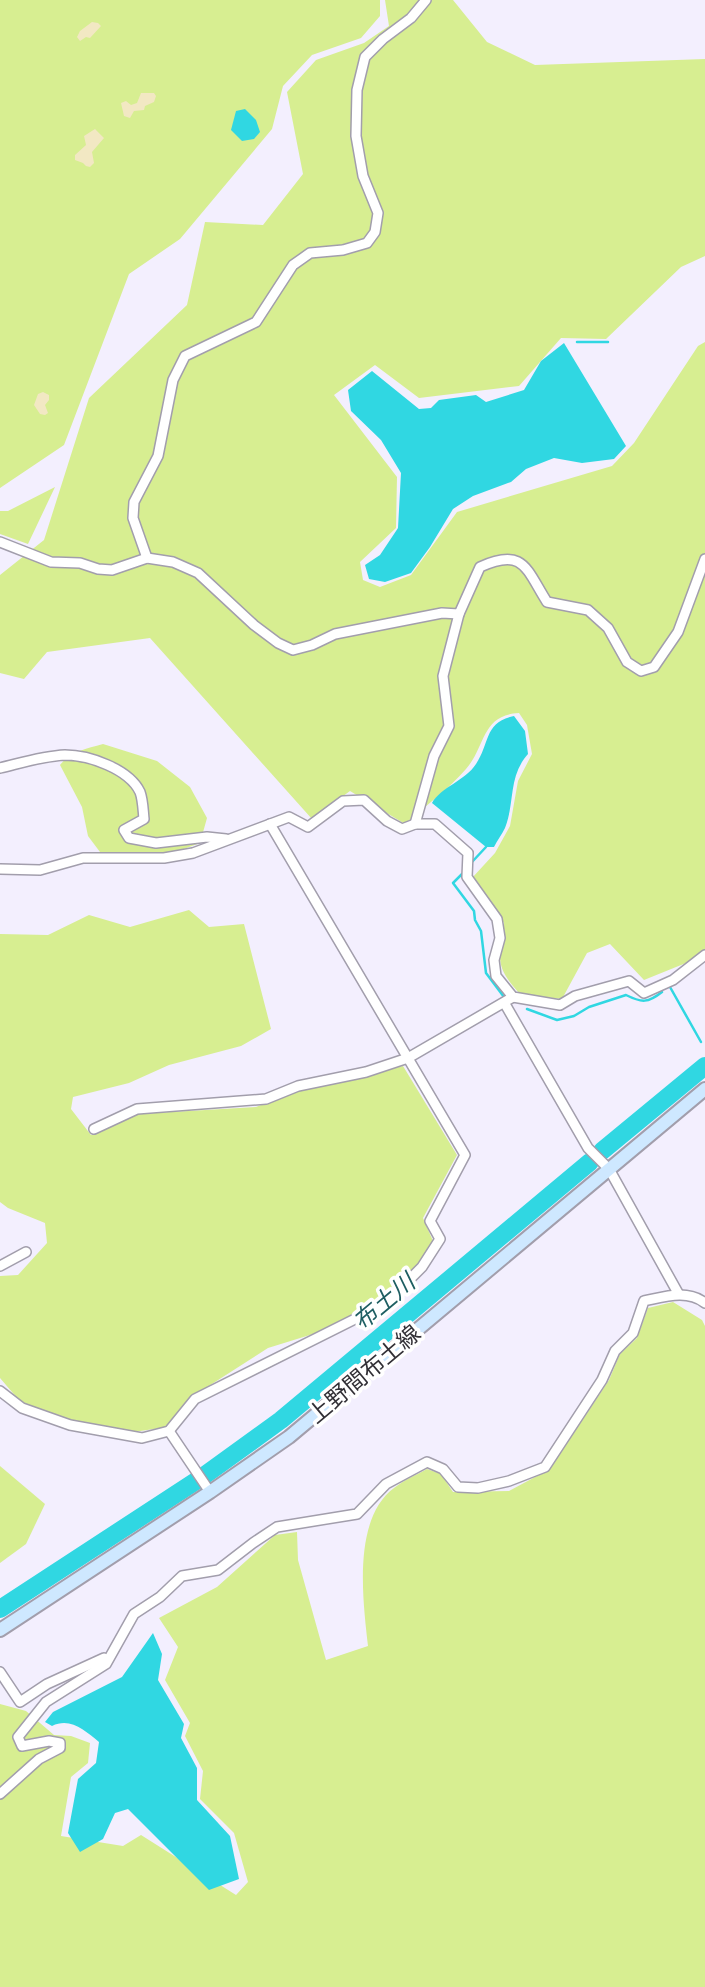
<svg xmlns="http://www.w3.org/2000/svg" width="705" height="1987" font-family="Quicksand,'Noto Sans JP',sans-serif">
<rect width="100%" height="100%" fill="#f3effe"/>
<g fill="#d7ee91">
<polygon points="0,0 380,0 380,16 361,38 312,55 283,86 272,129 180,239 129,274 64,445 0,488"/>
<path d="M 385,0 L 453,0 L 487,42 L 535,65 L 705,59 L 705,256 L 681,267 L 606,339 L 561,338 L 519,386 L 419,398 L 375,365 L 334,395 L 397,477 L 396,528 L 360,562 L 363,580 L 380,587 L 411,575 L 457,512 L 612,466 L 634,443 L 698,346 L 705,342 L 705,952 L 686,963 L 644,980 L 610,944 L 587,953 L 562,999 L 520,994 C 494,966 499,959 504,923 L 472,878 L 495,853 L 510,826 L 518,781 L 532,754 L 527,725 L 519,713 C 481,715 486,746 466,769 C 449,789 425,806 405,824 L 350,791 L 312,819 L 150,638 L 47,652 L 24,679 L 0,673 L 0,575 L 44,540 L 89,398 L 187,305 L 205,222 L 263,225 L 303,174 L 287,92 L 316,60 L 364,43 L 389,26 Z"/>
<polygon points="55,487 28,544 0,534 0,511 8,511"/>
<path d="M 103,744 L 157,761 L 190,787 L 207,818 L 200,843 L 151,861 L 109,864 L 88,836 L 82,807 L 60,765 C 71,751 86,749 103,744 Z"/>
<polygon points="189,910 209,927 244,924 271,1029 241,1046 169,1065 129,1083 73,1097 71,1109 91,1135 138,1114 256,1107 288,1094 403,1066 457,1155 423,1218 433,1241 420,1263 381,1301 326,1330 268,1348 190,1398 167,1427 134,1432 78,1422 24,1406 0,1378 0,1276 18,1275 47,1243 45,1223 8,1208 0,1202 0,934 48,935 89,915 130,927"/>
<path d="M 673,1302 L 702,1320 L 705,1326 L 705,1987 L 0,1987 L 0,1704 L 26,1711 L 54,1735 L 71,1736 L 90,1743 L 88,1763 L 71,1777 L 61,1836 L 123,1846 L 141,1835 L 236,1895 L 248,1882 L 234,1833 L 200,1799 L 203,1771 L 185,1736 L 190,1723 L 165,1680 L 178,1647 L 159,1618 L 217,1587 L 275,1535 L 297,1532 L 298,1560 L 326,1660 L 368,1646 C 363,1601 352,1519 394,1488 C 404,1480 416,1475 427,1469 L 441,1474 L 453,1492 L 509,1491 L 550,1469 L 609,1380 L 620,1354 L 637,1338 L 648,1308 Z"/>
<polygon points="0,1466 45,1504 26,1544 0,1563"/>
</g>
<g fill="#f2e8c3">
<polygon points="92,22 98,23 101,26 90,38 86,37 80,41 77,37 80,31"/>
<polygon points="141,93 154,93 156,96 154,102 145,106 144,110 134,111 130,118 124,116 121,103 126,101 131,105 137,103"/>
<polygon points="95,129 104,138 92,152 94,163 90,167 86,166 83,163 75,160 75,155 86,145 84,136"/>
<polygon points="43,392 49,395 49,400 45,405 48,413 45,415 40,414 34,405 38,394"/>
</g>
<g fill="#30d7e2">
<polygon points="245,109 256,120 260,132 254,139 242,141 231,130 236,111"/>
<polygon points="564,343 626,446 614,459 582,463 554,458 526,469 511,482 473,496 453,509 430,547 411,573 385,582 369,579 365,565 380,555 398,528 401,473 381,440 351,411 348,390 372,371 419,409 431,408 439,400 476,395 486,402 524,390 541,361"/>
<path d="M 514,716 L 525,731 L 528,754 C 508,776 515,803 505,828 C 502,834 497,841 494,847 L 486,847 L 432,803 C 441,787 465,781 476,764 C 490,743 484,722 514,716 Z"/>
<path d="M 153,1633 L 162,1654 L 158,1680 L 184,1724 L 181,1738 L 197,1768 L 197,1800 L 230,1836 L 239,1879 L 209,1890 L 128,1809 L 115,1813 L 103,1839 L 80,1852 L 68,1833 L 78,1779 L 96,1763 L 99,1742 C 85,1731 71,1717 52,1726 L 45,1722 L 53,1712 L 122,1677 Z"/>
</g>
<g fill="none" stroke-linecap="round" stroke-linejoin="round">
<g stroke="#30d7e2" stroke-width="2.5">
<polyline points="577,342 608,342"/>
<polyline points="472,862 486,847"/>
<polyline points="462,874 453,883 474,911 475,920 481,931 486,973 504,997"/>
<polyline points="670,987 701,1042"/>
<path d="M 527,1009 L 557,1020 L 574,1016 L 589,1007 L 626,995 C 642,1003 648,1003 662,992"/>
</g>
<g stroke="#30d7e2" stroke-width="18">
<polyline points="602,1151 705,1066"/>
<polyline points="205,1475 281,1420 590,1162"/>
<polyline points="0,1609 196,1481"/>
</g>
<g stroke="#a29eac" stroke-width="12">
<g id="minor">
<polyline points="0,542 51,562 80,563 98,569 112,570 147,558 173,562 198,573 254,625 278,643 293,650 312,645 335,634 442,613 459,614"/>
<polyline points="147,558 133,518 134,502 158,456 173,380 185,356 256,322 293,265 310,253 343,250 367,243 375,232 378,213 363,176 356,136 357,90 365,57 383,39 411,18 426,0"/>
<path d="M 0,768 C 21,763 43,756 65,755 C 89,755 129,769 140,792 C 143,800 143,810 144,819 L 124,830 L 129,838 L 156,843 L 207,837 L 226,839"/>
<path d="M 415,824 L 434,756 L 449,726 L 443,676 L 459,614 L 480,567 C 524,547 526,569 547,602 L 588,610 L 608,628 L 627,662 L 641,671 L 654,667 L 678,632 L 705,559"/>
<polyline points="0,869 40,870 83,858 164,858 193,853 289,817 308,827 343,801 364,800 387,821 402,829 415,824 435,824 468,853 467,877 497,919 500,938 494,960 496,976 513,997 560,1005 575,996 629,981 644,993 673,980 705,955"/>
<polyline points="505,1004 588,1148 609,1169 678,1293"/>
<polyline points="94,1129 137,1109 266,1099 298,1086 366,1072 408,1058 513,997"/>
<polyline points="0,1266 26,1252"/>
<polyline points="0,1391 22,1408 70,1425 142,1438 169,1431 195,1399 385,1304 422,1267 440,1239 430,1221 465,1155 270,824"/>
<polyline points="169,1431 210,1492"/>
<polyline points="0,1672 20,1702 47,1684 104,1658"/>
<path d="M 0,1794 L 39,1759 L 60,1748 L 60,1743 L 49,1741 L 22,1746 L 18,1737 L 46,1702 L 106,1664 L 134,1614 L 160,1597 L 182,1576 L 218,1570 L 253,1543 L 277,1527 L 357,1514 L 386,1484 L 427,1462 L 443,1469 L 458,1487 L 478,1488 L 509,1481 L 545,1467 L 602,1380 L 615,1351 L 633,1333 L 644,1301 C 664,1297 687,1289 705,1303"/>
</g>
</g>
<g stroke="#a29eac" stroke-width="16">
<polyline id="secondary" points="0,1630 210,1492 289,1437 705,1089"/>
</g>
<use href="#minor" stroke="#fff" stroke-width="9"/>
<use href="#secondary" stroke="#cee8ff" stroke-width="12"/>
</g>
<g text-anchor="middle" stroke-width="7" stroke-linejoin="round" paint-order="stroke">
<g font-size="23" fill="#323036" stroke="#fff">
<text transform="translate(364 1374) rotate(-40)" y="8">上野間布土線</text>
</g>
<g font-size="24" font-style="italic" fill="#1e5e62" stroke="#fff">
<text transform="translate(384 1302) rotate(-40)" y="8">布土川</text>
</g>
</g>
</svg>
